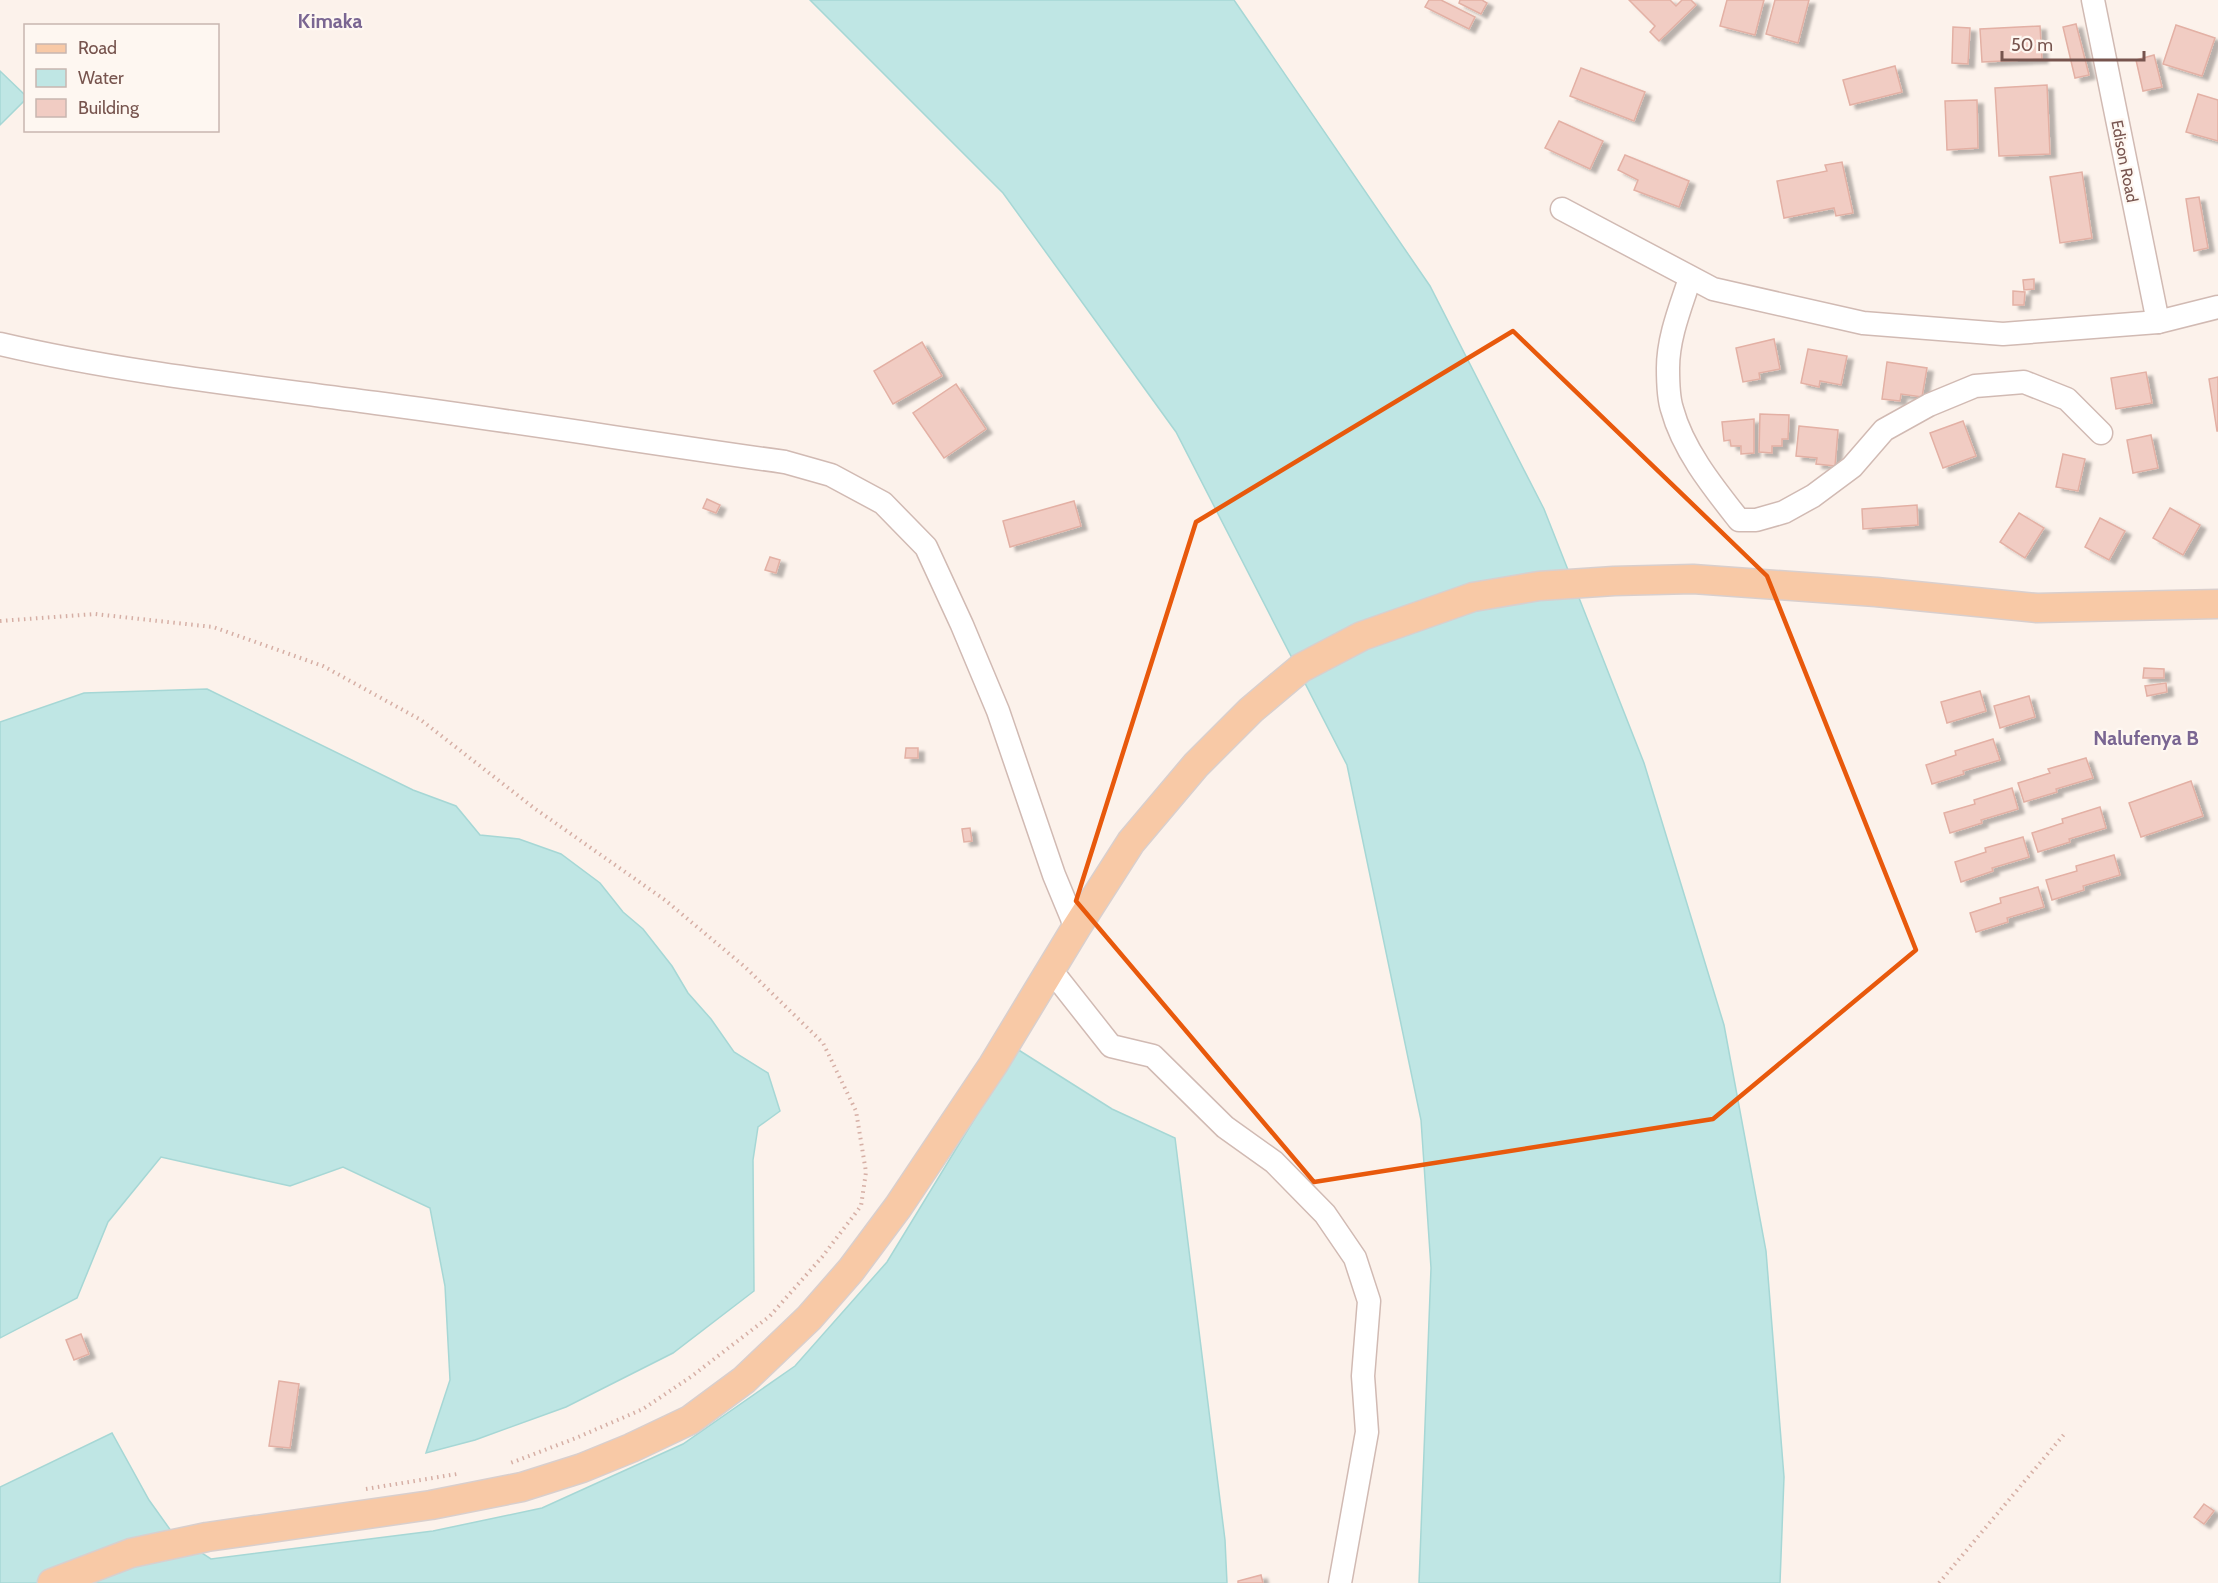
<svg xmlns="http://www.w3.org/2000/svg" width="2218" height="1583" font-family="Cabin,sans-serif">
<defs>
<filter id="shadow"><feDropShadow dx="6" dy="4" stdDeviation="1.5" flood-color="#0004"/></filter>
</defs>
<rect width="100%" height="100%" fill="#fcf2eb"/>
<g fill="#bfe6e4" stroke="#a6d7d5" stroke-width="1.5">
<polygon points="810,0 1234,0 1430,286 1544,509 1644,763 1724,1025 1766,1251 1784,1477 1780,1583 1419,1583 1431,1268 1421,1120 1347,765 1176,432 1003,193"/>
<polygon points="0,71 26,96 25,100 0,125"/>
<polygon points="207,689 413,790 456,806 480,835 519,839 561,854 600,883 623,912 643,929 672,966 688,993 711,1019 734,1052 768,1073 780,1111 758,1127 753,1160 754,1291 673,1353 566,1407 475,1440 426,1453 450,1380 445,1286 430,1208 343,1167 290,1186 161,1157 108,1222 77,1298 0,1338 0,722 84,693"/>
<polygon points="1017,1049 1112,1109 1175,1138 1225,1540 1227,1583 0,1583 0,1487 112,1433 149,1500 174,1535 211,1559 433,1531 542,1508 683,1444 795,1366 887,1262"/>
</g>
<g fill="#f1ccc3" stroke="#e3b0a4" stroke-width="1.5" filter="url(#shadow)">
<polygon points="1429,0 1441,0 1475,17 1469,29 1425,7"/>
<polygon points="1460,0 1482,0 1487,3 1481,14 1459,3"/>
<polygon points="1629,0 1670,0 1676,6 1682,0 1691,0 1696,5 1659,41 1650,32 1655,26"/>
<polygon points="1727,0 1764,0 1755,35 1720,26"/>
<polygon points="1775,0 1809,0 1798,43 1766,34"/>
<polygon points="2076,24 2089,75 2075,78 2063,27"/>
<polygon points="2176,25 2215,38 2202,76 2163,64"/>
<polygon points="2040,26 2042,59 1982,62 1980,29"/>
<polygon points="1953,27 1970,28 1968,64 1952,63"/>
<polygon points="2154,55 2162,87 2143,91 2136,60"/>
<polygon points="1895,66 1902,92 1850,105 1843,80"/>
<polygon points="1581,68 1645,92 1634,121 1570,96"/>
<polygon points="2047,85 2050,154 1999,156 1995,88"/>
<polygon points="2198,94 2218,100 2218,141 2186,132"/>
<polygon points="1977,100 1978,148 1947,150 1945,101"/>
<polygon points="1559,121 1603,141 1590,169 1545,148"/>
<polygon points="1625,155 1689,181 1679,207 1634,190 1638,180 1618,170"/>
<polygon points="1842,162 1853,213 1836,216 1834,208 1784,218 1777,181 1827,171 1825,165"/>
<polygon points="2082,172 2092,238 2060,243 2050,177"/>
<polygon points="2199,197 2208,248 2194,251 2186,199"/>
<polygon points="2034,279 2034,289 2024,290 2023,280"/>
<polygon points="2013,291 2025,292 2024,305 2013,305"/>
<polygon points="1774,339 1780,369 1759,373 1760,379 1743,382 1736,348"/>
<polygon points="922,342 942,376 893,404 874,371"/>
<polygon points="1808,349 1847,356 1841,385 1820,381 1819,387 1801,383"/>
<polygon points="1887,362 1927,368 1922,397 1901,394 1900,401 1882,399"/>
<polygon points="2146,372 2152,403 2116,409 2111,378"/>
<polygon points="2218,377 2218,431 2217,431 2209,379"/>
<polygon points="956,384 986,429 944,458 913,413"/>
<polygon points="1760,414 1789,415 1788,439 1782,439 1782,446 1772,446 1772,453 1759,452"/>
<polygon points="1754,419 1754,453 1741,454 1741,446 1731,446 1730,440 1724,441 1722,422"/>
<polygon points="1963,421 1976,456 1943,468 1930,433"/>
<polygon points="1799,426 1838,430 1835,466 1816,464 1817,458 1796,456"/>
<polygon points="2151,435 2158,468 2133,473 2127,440"/>
<polygon points="2063,454 2085,459 2078,491 2056,487"/>
<polygon points="707,499 720,505 716,513 703,508"/>
<polygon points="1074,501 1081,526 1010,547 1003,521"/>
<polygon points="1917,505 1918,525 1863,529 1862,509"/>
<polygon points="2170,508 2200,525 2183,555 2153,538"/>
<polygon points="2019,513 2044,528 2025,558 2000,542"/>
<polygon points="2100,518 2125,531 2109,560 2085,547"/>
<polygon points="770,557 780,560 776,573 765,570"/>
<polygon points="2144,668 2164,669 2164,678 2143,678"/>
<polygon points="2166,683 2167,692 2147,696 2145,686"/>
<polygon points="1980,691 1986,711 1947,723 1941,702"/>
<polygon points="2029,696 2035,717 2000,728 1994,706"/>
<polygon points="1993,739 2000,760 1963,771 1964,774 1932,784 1926,765 1956,755 1955,751"/>
<polygon points="906,748 918,748 918,758 905,758"/>
<polygon points="2086,758 2093,778 2056,789 2057,792 2024,802 2018,783 2050,773 2048,769"/>
<polygon points="2191,781 2203,816 2141,837 2129,803"/>
<polygon points="2012,788 2018,809 1981,820 1982,823 1950,833 1944,813 1975,804 1974,800"/>
<polygon points="2100,807 2106,828 2069,839 2070,842 2038,852 2032,833 2063,823 2062,819"/>
<polygon points="970,828 972,841 964,842 962,829"/>
<polygon points="2023,837 2029,857 1992,868 1993,871 1961,882 1955,862 1986,852 1985,848"/>
<polygon points="2114,855 2120,875 2083,886 2084,890 2052,900 2046,880 2077,871 2076,866"/>
<polygon points="2038,887 2044,907 2007,918 2008,922 1976,932 1970,913 2001,903 2000,898"/>
<polygon points="81,1334 89,1354 74,1360 66,1340"/>
<polygon points="279,1381 299,1384 290,1448 269,1446"/>
<polygon points="2204,1504 2214,1511 2204,1524 2194,1517"/>
<polygon points="1261,1575 1263,1583 1238,1583 1238,1581"/>
</g>
<g fill="none" stroke-linecap="round" stroke-linejoin="round">
<g stroke="#d1bab3" stroke-width="25">
<g id="minor">
<polyline points="2093,0 2158,322"/>
<polyline points="1562,209 1713,289 1863,323 2003,334 2158,322 2218,307"/>
<path d="M 1690,278 C 1681,306 1668,337 1668,368 C 1668,380 1668,397 1672,409 C 1683,450 1713,487 1739,520 L 1756,520 L 1784,512 L 1813,496 L 1852,467 L 1884,430 L 1929,405 L 1975,386 L 2024,382 L 2067,399 L 2101,433"/>
<path d="M 0,344 C 124,373 251,386 376,403 C 513,421 649,443 785,462 L 831,475 L 883,503 L 926,547 L 962,625 L 998,711 L 1054,875 L 1076,928"/>
<polyline points="1051,970 1111,1046 1153,1056 1225,1127 1274,1162 1325,1214 1355,1258 1369,1301 1363,1376 1367,1432 1340,1583"/>
</g>
</g>
<g stroke="#d9cfcd" stroke-width="31">
<polyline id="major" points="52,1583 131,1553 207,1537 431,1505 522,1487 582,1468 631,1448 690,1420 744,1380 809,1318 851,1270 898,1207 993,1065 1076,928 1131,842 1196,765 1251,710 1301,668 1362,636 1473,597 1539,586 1614,581 1693,579 1876,592 2037,608 2218,604"/>
</g>
<g stroke="#d6afa5" stroke-width="4" stroke-dasharray="1.5 4.5" stroke-linecap="butt">
<polyline points="0,621 95,614 213,627 323,666 421,720 534,808 665,900 745,967 823,1043 856,1111 866,1172 861,1206 822,1257 770,1316 692,1376 643,1409 576,1438 508,1464"/>
<polyline points="366,1489 457,1474"/>
<polyline points="1939,1583 2066,1432"/>
</g>
<use href="#minor" stroke="#fff" stroke-width="22"/>
<use href="#major" stroke="#f8c9a6" stroke-width="28"/>
</g>
<path fill="none" stroke="#e8590c" stroke-width="4.5" stroke-linejoin="round" d="M 1513,331 L 1767,576 L 1916,950 L 1713,1119 L 1314,1182 L 1076,901 L 1196,522 Z"/>
<g text-anchor="middle" stroke-width="4.5" stroke-linejoin="round" paint-order="stroke">
<g font-size="16" fill="#77544e" stroke="#fef7f1">
<text transform="translate(2125 161) rotate(79)" y="6">Edison Road</text>
</g>
<g font-size="20" font-weight="bold" fill="#7a6692" stroke="#fef7f1">
<text x="330" y="28">Kimaka</text>
<text x="2146" y="745">Nalufenya B</text>
</g>
</g>
<rect x="24" y="24" width="195" height="108" fill="#fef7f1" stroke="#c8b6b0" stroke-width="1.5"/>
<rect x="36" y="44" width="30" height="9" fill="#f8c9a6" stroke="#c8b6b0" stroke-width="1.5"/>
<text x="78" y="54" font-size="18" fill="#77544e">Road</text>
<rect x="36" y="69" width="30" height="18" fill="#bfe6e4" stroke="#c8b6b0" stroke-width="1.5"/>
<text x="78" y="84" font-size="18" fill="#77544e">Water</text>
<rect x="36" y="99" width="30" height="18" fill="#f1ccc3" stroke="#c8b6b0" stroke-width="1.5"/>
<text x="78" y="114" font-size="18" fill="#77544e">Building</text>
<path d="M2002 51v9h142v-9" fill="none" stroke="#77544e" stroke-width="3"/>
<text x="2011" y="51" font-size="18" fill="#77544e" stroke="#fef7f1" stroke-width="4.5" paint-order="stroke">50 m</text>
</svg>
